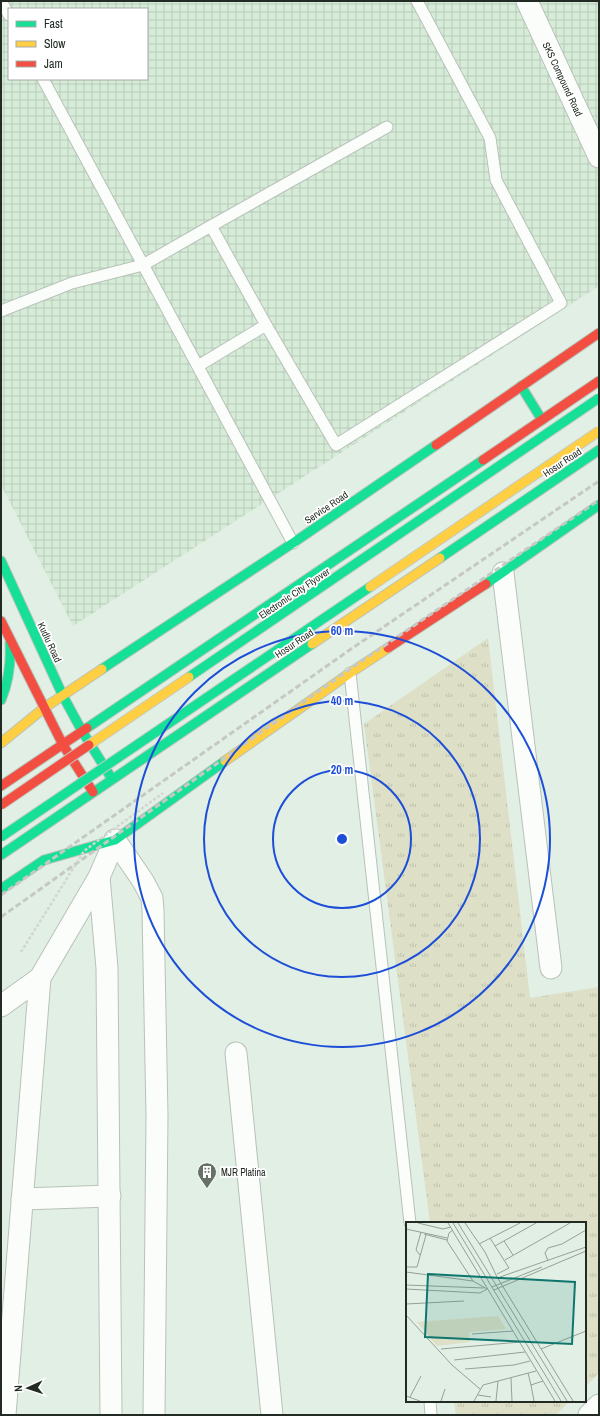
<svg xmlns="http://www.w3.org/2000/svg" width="600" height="1416" font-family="'Archivo Narrow',sans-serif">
<defs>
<pattern id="industrial-grid" width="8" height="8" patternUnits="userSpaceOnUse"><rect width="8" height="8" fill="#d6ecd8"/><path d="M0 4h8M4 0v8" fill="none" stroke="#b7cbb9"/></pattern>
<pattern id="grass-tufts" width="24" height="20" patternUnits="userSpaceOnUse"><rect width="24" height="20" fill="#dde0c7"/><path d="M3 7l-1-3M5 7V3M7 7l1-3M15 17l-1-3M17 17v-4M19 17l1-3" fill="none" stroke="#bdc0ab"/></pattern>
</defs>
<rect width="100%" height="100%" fill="#e2efe4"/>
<path fill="url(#industrial-grid)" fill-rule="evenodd" d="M 1,1 L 599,1 L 599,286 L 73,626 L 1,485 ZM 9,9 L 147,9 L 147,79 L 9,79 Z"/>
<g fill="url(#grass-tufts)">
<polygon points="488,638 530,998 599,987 599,1373 585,1387 585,1223 430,1223 364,724"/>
<polygon points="454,1401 570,1401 556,1415 456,1415"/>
</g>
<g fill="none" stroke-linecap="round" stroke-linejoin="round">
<g stroke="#b8c2b9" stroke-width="13">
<g id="lane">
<polyline points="1,1 9,15"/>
<polyline points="43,79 293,543"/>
<polyline points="211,226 387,127"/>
<polyline points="1,311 72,283 143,265 211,226 266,325 336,445 561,303 496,180 490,138 417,1"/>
<polyline points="198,366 266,325"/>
<polyline points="350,673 410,1223"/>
<polyline points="430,1401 431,1415"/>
</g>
</g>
<g stroke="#b8c2b9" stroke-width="23">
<g id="street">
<polyline points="527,1 599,157"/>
<polyline points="503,573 551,968"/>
<polyline points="115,840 143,881 152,898 153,910 157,1116 154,1415"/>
<polyline points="99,877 107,968 111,1415"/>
<polyline points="1,1006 40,978 99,877 115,840"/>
<polyline points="236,1053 272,1415"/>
<polyline points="22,1199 110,1196"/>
<polyline points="5,1415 40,978"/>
<polyline points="589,1415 599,1405"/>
</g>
</g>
<g stroke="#b8c2b9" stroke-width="11">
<g id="fast">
<polyline points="521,386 542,420"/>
<polyline points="440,558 599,450"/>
<polyline points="1,561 63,696 82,731 112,779"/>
<polyline points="486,584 599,505"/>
<polyline points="102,669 293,543 436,445"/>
<path d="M 1,700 C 9,681 11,663 10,643"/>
<polyline points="87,728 483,460"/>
<polyline points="1,855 312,644"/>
<polyline points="1,889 44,860 115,840 225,761"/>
</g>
</g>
<g stroke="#b8c2b9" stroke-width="11">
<g id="slow">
<polyline points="312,644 440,558"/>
<polyline points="1,743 44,708 102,669"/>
<polyline points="225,761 350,673 388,648"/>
</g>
</g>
<g stroke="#b8c2b9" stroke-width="11">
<g id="jam">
<polyline points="436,445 599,333"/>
<polyline points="483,460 599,381"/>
<polyline points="1,621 63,745 93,792"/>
<polyline points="388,648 486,584"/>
<polyline points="1,786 87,728"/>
</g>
</g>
<use href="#lane" stroke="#fbfdfb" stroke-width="11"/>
<use href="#street" stroke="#fbfdfb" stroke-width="21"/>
<use href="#fast" stroke="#16e098" stroke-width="9"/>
<use href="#slow" stroke="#ffcf43" stroke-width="9"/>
<use href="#jam" stroke="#f24e42" stroke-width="9"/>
<g stroke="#c5c8c5" stroke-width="3" stroke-dasharray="6 3" stroke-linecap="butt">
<polyline points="1,895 351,649 599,481"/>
<polyline points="1,917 353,667 599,500"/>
</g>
<g stroke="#c4cbc5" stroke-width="11" stroke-linecap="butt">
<g id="fast-bridge">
<polyline points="189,677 599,398"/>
<polyline points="1,837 370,587"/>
</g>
</g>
<g stroke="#c4cbc5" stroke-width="11" stroke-linecap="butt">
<g id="slow-bridge">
<polyline points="370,587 599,431"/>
<polyline points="89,745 189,677"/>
</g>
</g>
<g stroke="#c4cbc5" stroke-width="11" stroke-linecap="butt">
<polyline id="jam-bridge" points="1,805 89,745"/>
</g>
<polyline stroke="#d2d6d2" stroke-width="2.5" stroke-dasharray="3 2" stroke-linecap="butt" points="21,952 84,851 163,793"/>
<use href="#fast-bridge" stroke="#16e098" stroke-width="9"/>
<use href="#slow-bridge" stroke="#ffcf43" stroke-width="9"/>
<use href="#jam-bridge" stroke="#f24e42" stroke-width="9"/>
</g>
<g fill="none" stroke="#1d4ed8" stroke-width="2">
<circle cx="342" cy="839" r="69"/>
<circle cx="342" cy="839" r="138"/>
<circle cx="342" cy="839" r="208"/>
</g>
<defs>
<g id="building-pin" transform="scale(1)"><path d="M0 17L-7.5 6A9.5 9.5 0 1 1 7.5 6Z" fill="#657067" stroke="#fff"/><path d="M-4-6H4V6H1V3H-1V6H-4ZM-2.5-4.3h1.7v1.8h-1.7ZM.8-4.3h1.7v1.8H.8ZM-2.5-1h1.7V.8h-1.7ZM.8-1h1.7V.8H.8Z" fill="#fff"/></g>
</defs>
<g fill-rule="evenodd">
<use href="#building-pin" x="207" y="1172"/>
</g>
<g text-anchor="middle" stroke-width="3.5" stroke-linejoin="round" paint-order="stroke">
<g font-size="10" fill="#222b23" stroke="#fff">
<text transform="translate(563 79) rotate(65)" y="4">SKS Compound Road</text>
<text transform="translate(562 462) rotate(-34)" y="4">Hosur Road</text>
<text transform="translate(326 507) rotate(-34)" y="4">Service Road</text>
<text transform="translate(294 593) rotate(-34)" y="4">Electronic City Flyover</text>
<text transform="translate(50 642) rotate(65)" y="4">Kudlu Road</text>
<text transform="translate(294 643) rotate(-34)" y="4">Hosur Road</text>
</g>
<g font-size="10" fill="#222b23" stroke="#fff" text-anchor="start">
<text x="221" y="1176">MJR Platina</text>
</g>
</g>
<g transform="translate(406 1222)">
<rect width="180" height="180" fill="#e2efe4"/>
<path d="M 92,94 L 100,107 L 63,110 L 64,120 L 31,124 L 11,100 Z" fill="#dde0c7"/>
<path fill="none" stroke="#95a197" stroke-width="1" d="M 12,1 L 37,7 L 45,5M 42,1 L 149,179M 47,1 L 155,179M 52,1 L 161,179M 59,1 L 79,30 L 91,55 L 167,179M 0,7 L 41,16M 47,8 L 43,11 L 41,19 L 67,59 L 81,67M 18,12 L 41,18M 84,16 L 103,46 L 91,52M 98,19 L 107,33M 73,22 L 114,1M 89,24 L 130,1M 14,33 L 10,28 L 15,10M 99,38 L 164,1M 142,39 L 139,31 L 142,26 L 156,22 L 180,8M 0,45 L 11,45 L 20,13M 0,50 L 67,59M 94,55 L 180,25M 0,63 L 78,66M 86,65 L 136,45M 0,67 L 74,71 L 81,67M 88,68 L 180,29M 0,82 L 58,79M 0,93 L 46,143 L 74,167M 66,112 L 107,109M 35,127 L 114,120M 135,127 L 180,109M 48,138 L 119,130M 59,147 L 108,143 L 124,139M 122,151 L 125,163M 105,156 L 106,179M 72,173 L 85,175M 0,174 L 14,179M 4,175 L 15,154M 35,179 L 39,167M 68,179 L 77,163 L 130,149M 90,179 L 92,159M 128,179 L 125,163 L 137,159"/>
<path fill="#0f766e" fill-opacity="0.15" stroke="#0f766e" stroke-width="2" d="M 22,52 L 169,60 L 166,122 L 19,115 Z"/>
<rect width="180" height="180" fill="none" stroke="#222b23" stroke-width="2"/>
</g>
<circle cx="342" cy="839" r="6" fill="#1d4ed8" stroke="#fff" stroke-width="2"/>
<g font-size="12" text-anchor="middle" font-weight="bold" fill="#1d4ed8" stroke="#fff" stroke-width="3.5" stroke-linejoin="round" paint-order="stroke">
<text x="342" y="635">60 m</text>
<text x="342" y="705">40 m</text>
<text x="342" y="774">20 m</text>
</g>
<rect width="600" height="1416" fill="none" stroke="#222b23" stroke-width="4"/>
<rect x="8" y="8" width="140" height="72" fill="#ffffff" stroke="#a7aaa7"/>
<rect x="16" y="21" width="20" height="6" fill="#16e098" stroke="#a7aaa7"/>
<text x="44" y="28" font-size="12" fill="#222b23">Fast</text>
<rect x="16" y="41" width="20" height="6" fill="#ffcf43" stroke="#a7aaa7"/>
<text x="44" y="48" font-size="12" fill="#222b23">Slow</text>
<rect x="16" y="61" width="20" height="6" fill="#f24e42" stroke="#a7aaa7"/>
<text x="44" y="68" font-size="12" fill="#222b23">Jam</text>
<g transform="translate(28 1388) rotate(267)" stroke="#ffffff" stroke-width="3" paint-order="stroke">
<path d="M0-3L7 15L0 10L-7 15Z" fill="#222b23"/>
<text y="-6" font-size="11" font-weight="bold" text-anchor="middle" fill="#222b23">N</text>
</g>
</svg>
